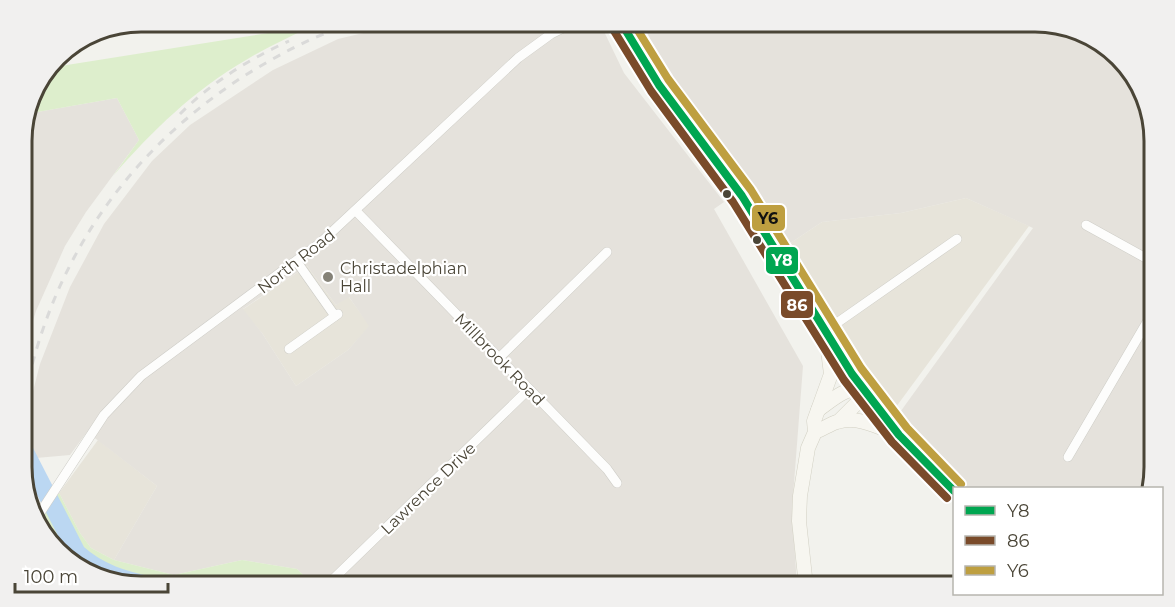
<svg xmlns="http://www.w3.org/2000/svg" width="1175" height="607" font-family="Montserrat,sans-serif">
<rect width="100%" height="100%" fill="#f2f2ed"/>
<g fill="#e7e4da">
<polygon points="140,21 166,21 87,35 95,30"/>
<polygon points="966,198 1029,226 896,407 844,335 789,244 822,222 901,213"/>
<polygon points="307,266 336,305 348,296 370,326 348,350 296,386 262,333 242,310"/>
<polygon points="98,440 157,486 114,560 91,548 80,533 59,493"/>
</g>
<g fill="#e5e2dc" fill-rule="evenodd">
<path d="M 414,21 L 599,21 L 624,73 L 724,202 L 714,209 L 803,366 L 792,509 L 797,586 L 315,586 L 297,569 L 242,560 L 174,575 L 114,560 L 157,486 L 87,432 L 70,455 L 36,458 L 22,434 L 40,364 L 70,287 L 104,224 L 152,161 L 190,125 L 273,70 L 338,39 ZM 307,266 L 336,305 L 349,297 L 369,326 L 348,350 L 296,386 L 262,333 L 243,309 Z"/>
<polygon points="643,21 1035,21 1088,33 1134,74 1153,125 1154,467 1149,488 966,488 898,415 1033,228 966,198 901,213 822,222 789,244 664,76"/>
<polygon points="117,98 139,140 86,212 65,246 36,311 22,356 21,132 26,114"/>
</g>
<g fill="#dec">
<path d="M 312,26 C 290,37 267,47 246,60 C 194,90 152,131 113,176 L 139,140 L 117,98 L 26,114 L 33,87 L 48,68 Z"/>
<polygon points="59,493 80,533 91,548 114,560 174,575 242,560 297,569 315,586 140,586 87,574 41,533 38,524"/>
</g>
<g fill="none" stroke-linecap="round" stroke-linejoin="round">
<path stroke="#bbd7f2" stroke-width="18" d="M 22,446 L 77,553 C 99,573 124,580 153,586"/>
<g stroke="#cecdc7" stroke-width="10">
<g id="street">
<polyline points="356,211 607,469 617,483"/>
<polyline points="1086,225 1153,262"/>
<polyline points="297,262 335,316"/>
<polyline points="824,332 957,239"/>
<polyline points="289,349 338,314"/>
<polyline points="499,358 607,252"/>
<polyline points="1068,457 1154,310"/>
<polyline points="36,519 104,415 141,376 320,243 518,58 551,34 577,21"/>
<polyline points="326,586 529,389"/>
</g>
</g>
<g stroke="#d2d0c3" stroke-width="15">
<g id="secondary">
<path d="M 818,410 C 831,401 845,387 862,389 L 861,399 L 839,421"/>
<path d="M 815,432 C 823,429 830,424 837,422 C 858,415 880,428 899,435"/>
<polyline points="806,586 799,521 800,496 808,448 815,432 814,421 831,374 826,335"/>
</g>
</g>
<g stroke="#d5d0b9" stroke-width="16">
<polyline id="primary" points="620,21 659,85 742,196 852,374 899,435 954,491"/>
</g>
<use href="#street" stroke="#fdfdfc" stroke-width="9"/>
<use href="#secondary" stroke="#f7f6f0" stroke-width="14"/>
<use href="#primary" stroke="#f2efe4" stroke-width="15"/>
<g stroke="#dadad9" stroke-width="3" stroke-dasharray="8 8" stroke-linecap="butt">
<path d="M 180,114 C 211,83 249,59 289,41"/>
<path d="M 22,411 C 47,269 121,157 241,78 C 279,54 321,31 365,21"/>
</g>
<g stroke="#fff" stroke-width="12">
<polyline id="bus-1" points="620,21 659,85 742,196 852,374 899,435 954,491"/>
</g>
<g stroke="#fff" stroke-width="12">
<polyline id="bus-2" points="611,26 651,91 733,202 844,380 892,442 947,498"/>
</g>
<g stroke="#fff" stroke-width="12">
<polyline id="bus-3" points="632,21 668,79 751,190 861,368 907,428 961,484"/>
</g>
<use href="#bus-1" stroke="#00a651" stroke-width="8"/>
<use href="#bus-2" stroke="#7a4b2a" stroke-width="8"/>
<use href="#bus-3" stroke="#be9f40" stroke-width="8"/>
</g>
<g fill="#4a4537" stroke="#fff" stroke-width="2">
<circle cx="727" cy="194" r="5"/>
<circle cx="757" cy="240" r="5"/>
</g>
<circle fill="#858277" stroke="#fff" stroke-width="2" cx="328" cy="277" r="6"/>
<g text-anchor="middle" stroke-width="4.5" stroke-linejoin="round" paint-order="stroke">
<g font-size="16" fill="#4a4537" stroke="#fff">
<text transform="translate(296 261) rotate(-38)" y="6">North Road</text>
<text transform="translate(500 359) rotate(46)" y="6">Millbrook Road</text>
<text transform="translate(428 488) rotate(-44)" y="6">Lawrence Drive</text>
</g>
<g font-size="16" fill="#4a4537" stroke="#fff" text-anchor="start">
<text x="340" y="274">Christadelphian<tspan x="340" dy="18">Hall</tspan></text>
</g>
</g>
<path d="M0 0H1175V607H0ZM141 32H1035A109 109 0 0 1 1144 141V467A109 109 0 0 1 1035 576H141A109 109 0 0 1 32 467V141A109 109 0 0 1 141 32Z" fill="#f1f0ef" fill-rule="evenodd"/>
<path fill="none" stroke="#4a4537" stroke-width="3" d="M141 32H1035A109 109 0 0 1 1144 141V467A109 109 0 0 1 1035 576H141A109 109 0 0 1 32 467V141A109 109 0 0 1 141 32Z"/>
<g stroke="#fff" stroke-width="2">
<rect x="751" y="204" width="35" height="28" rx="6" fill="#be9f40"/>
<rect x="765" y="246" width="34" height="29" rx="6" fill="#00a651"/>
<rect x="780" y="290" width="34" height="29" rx="6" fill="#7a4b2a"/>
</g>
<g font-size="16" text-anchor="middle" font-weight="bold" fill="#fff">
<text x="782" y="266">Y8</text>
<text x="797" y="311">86</text>
</g>
<g font-size="16" text-anchor="middle" font-weight="bold" fill="#111">
<text x="768" y="224">Y6</text>
</g>
<rect x="953" y="487" width="210" height="108" fill="#ffffff" stroke="#b7b5af" stroke-width="1.5"/>
<rect x="965" y="506" width="30" height="9" fill="#00a651" stroke="#b7b5af" stroke-width="1.5"/>
<text x="1007" y="517" font-size="18" fill="#4a4537">Y8</text>
<rect x="965" y="536" width="30" height="9" fill="#7a4b2a" stroke="#b7b5af" stroke-width="1.5"/>
<text x="1007" y="547" font-size="18" fill="#4a4537">86</text>
<rect x="965" y="566" width="30" height="9" fill="#be9f40" stroke="#b7b5af" stroke-width="1.5"/>
<text x="1007" y="577" font-size="18" fill="#4a4537">Y6</text>
<path d="M15 583v9h153v-9" fill="none" stroke="#4a4537" stroke-width="3"/>
<text x="24" y="583" font-size="18" fill="#4a4537" stroke="#ffffff" stroke-width="4.5" paint-order="stroke">100 m</text>
</svg>
